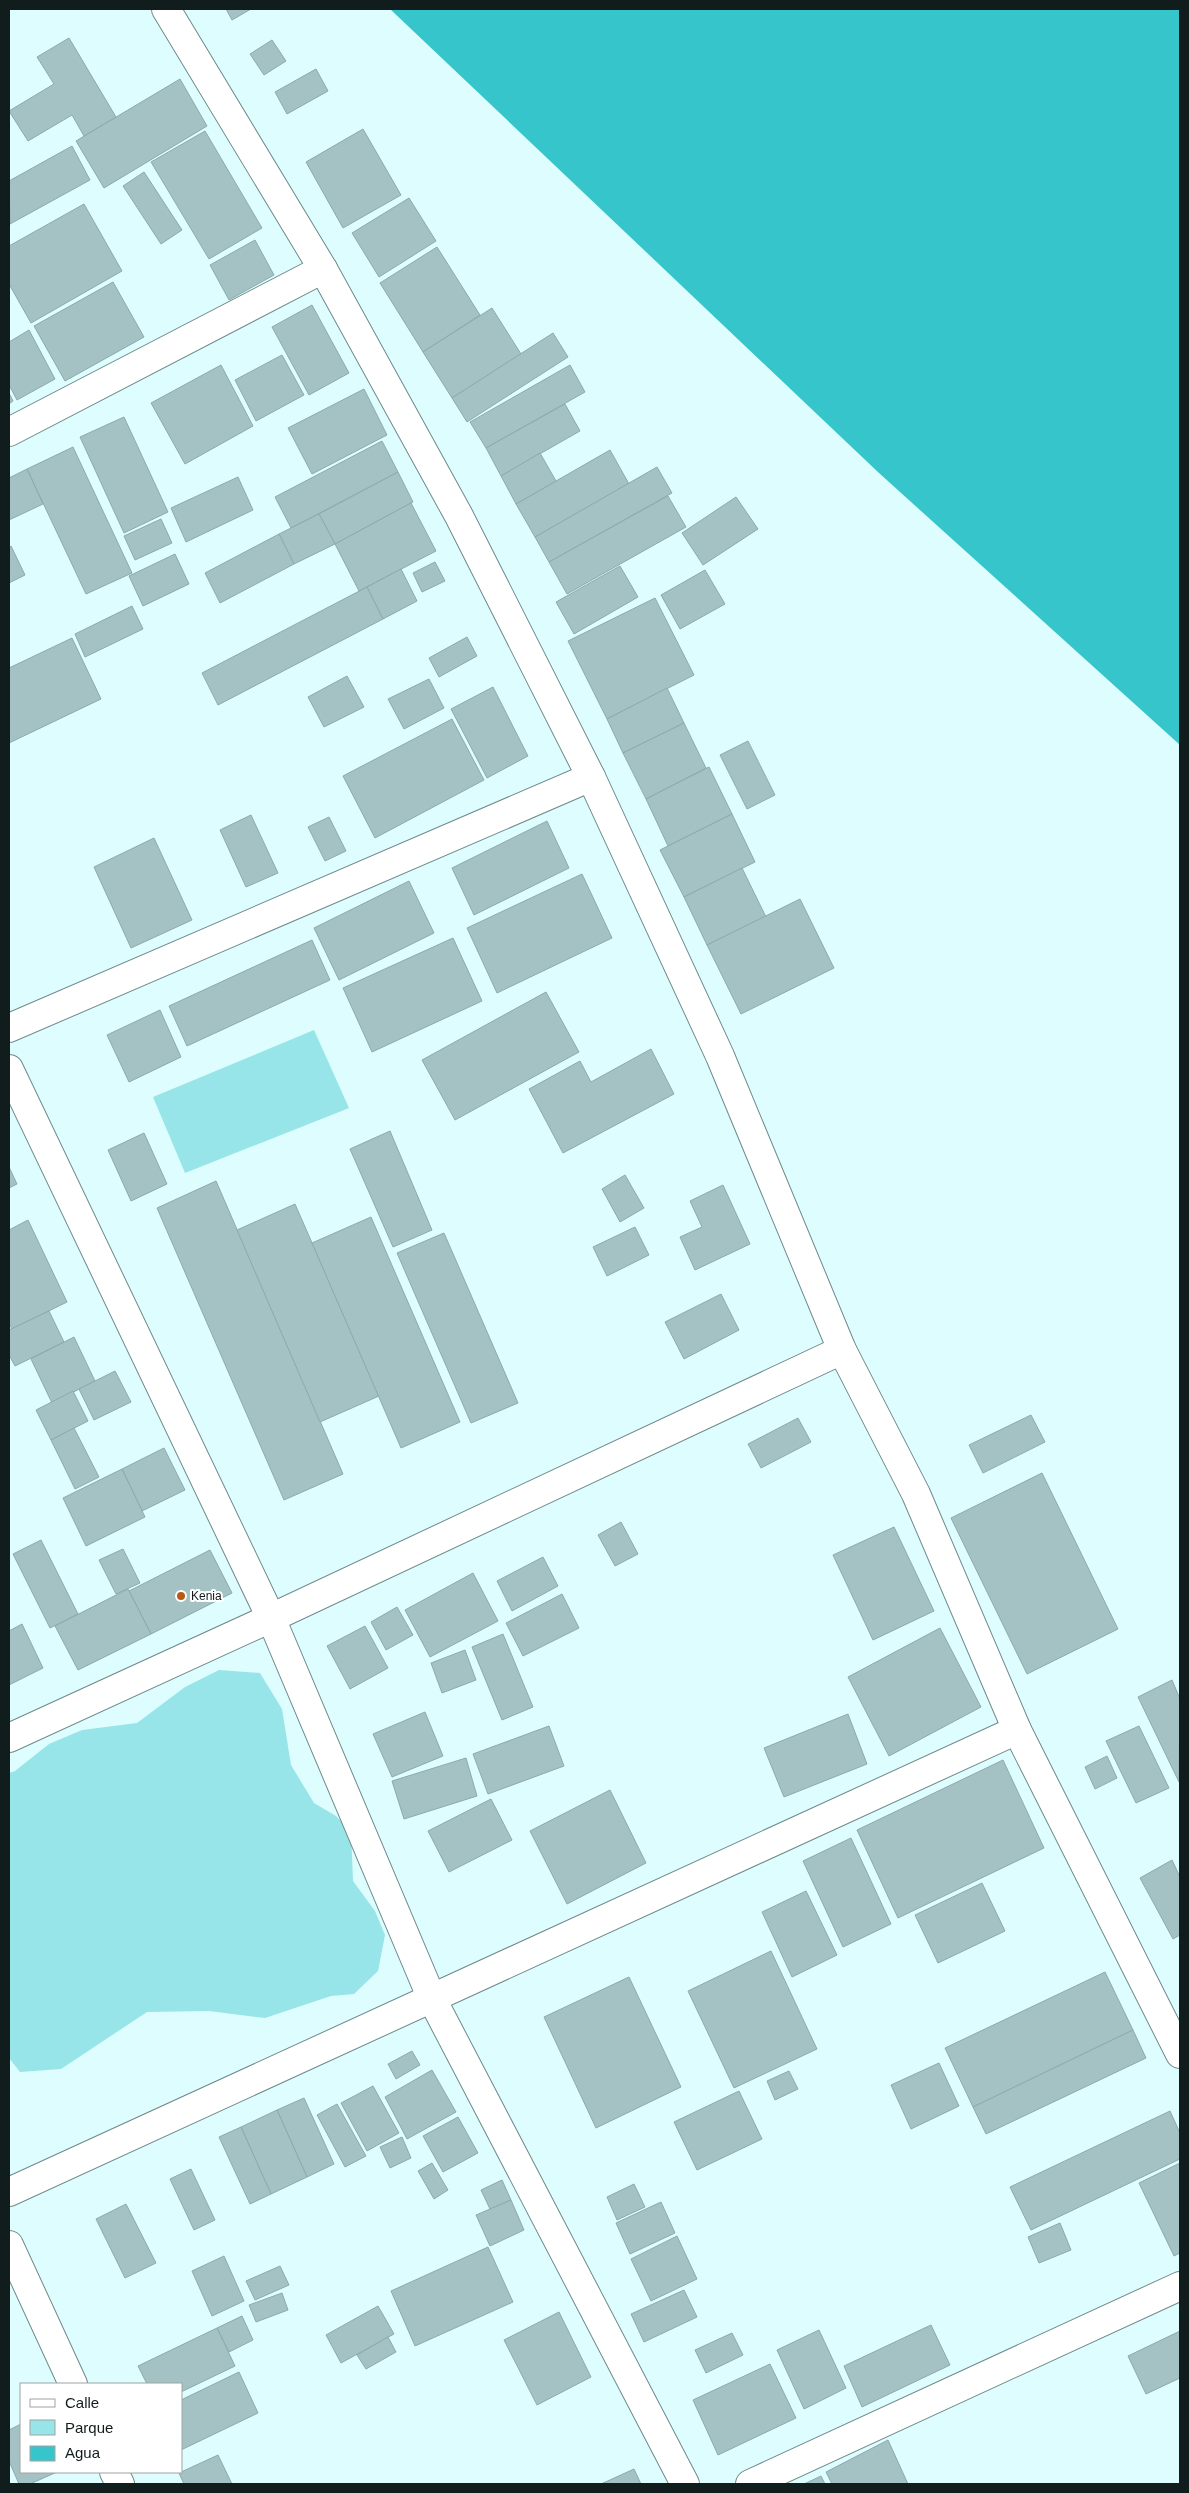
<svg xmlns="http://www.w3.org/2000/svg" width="1189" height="2493" font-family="Helvetica,sans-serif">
<rect width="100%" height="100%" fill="#defdfe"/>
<g fill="#97e5e8">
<polygon points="314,1030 349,1108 185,1173 153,1097"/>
<polygon points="219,1670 260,1673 282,1709 291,1765 314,1803 336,1816 351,1831 353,1881 375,1911 385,1935 378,1971 354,1994 331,1996 265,2018 209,2011 147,2012 61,2069 20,2072 9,2058 9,1773 15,1771 49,1744 82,1730 137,1723 185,1687"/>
</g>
<polygon fill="#36c5ca" points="390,9 1180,9 1180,745 879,473"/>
<g fill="#a4c2c3" stroke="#8daaab">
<polygon points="226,9 251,9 232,20"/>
<polygon points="69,38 116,117 84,136 72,115 28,141 9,111 54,84 37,57"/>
<polygon points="272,40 286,61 264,75 250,54"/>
<polygon points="316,69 328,91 287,114 275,92"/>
<polygon points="180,79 207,126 104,188 76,141"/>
<polygon points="363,129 401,195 343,228 306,162"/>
<polygon points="205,131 262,228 209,259 151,162"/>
<polygon points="72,146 90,180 10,224 9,181"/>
<polygon points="144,172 182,230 161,244 123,186"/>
<polygon points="409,198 436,241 379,277 352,233"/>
<polygon points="84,204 122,271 31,323 9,284 9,246"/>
<polygon points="255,240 274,275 229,300 210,265"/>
<polygon points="437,247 480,315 423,352 380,283"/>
<polygon points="113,282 144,337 65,381 34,326"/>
<polygon points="312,305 349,373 309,395 272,327"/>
<polygon points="492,308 521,354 452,398 423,352"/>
<polygon points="29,330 55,379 17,400 9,385 9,342"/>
<polygon points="553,333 568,357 467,422 452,398"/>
<polygon points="282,355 304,395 256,421 235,380"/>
<polygon points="221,365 253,426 185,464 151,403"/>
<polygon points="570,365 585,392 486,448 470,422"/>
<polygon points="364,389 387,435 312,474 288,428"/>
<polygon points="9,393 13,401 9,404"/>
<polygon points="565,404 580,431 501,476 486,448"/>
<polygon points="124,417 168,512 124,533 80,437"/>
<polygon points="382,441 398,472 291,528 275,497"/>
<polygon points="73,447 132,573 86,594 27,469"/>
<polygon points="610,450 629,484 535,537 516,504"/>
<polygon points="540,453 556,481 516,504 501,476"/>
<polygon points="657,467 672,493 549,562 535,537"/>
<polygon points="27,469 43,504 9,520 9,478"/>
<polygon points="398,472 413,502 335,544 319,514"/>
<polygon points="238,477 253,510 186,542 171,508"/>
<polygon points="668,496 686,527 567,594 549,562"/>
<polygon points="736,497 758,529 703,565 682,533"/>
<polygon points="411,503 436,551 359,591 335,544"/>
<polygon points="319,514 335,544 294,564 279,534"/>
<polygon points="161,519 172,543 135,560 124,536"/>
<polygon points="279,534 294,564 220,603 205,573"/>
<polygon points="11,546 25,575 9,583 9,548"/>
<polygon points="175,554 189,584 143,606 129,576"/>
<polygon points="435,562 445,581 422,592 413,573"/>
<polygon points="620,566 638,597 574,634 556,602"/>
<polygon points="401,569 417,601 383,619 367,587"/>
<polygon points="705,570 725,604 680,629 661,595"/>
<polygon points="367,587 383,619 218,705 202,673"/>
<polygon points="655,598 694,675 607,719 568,641"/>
<polygon points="132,606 143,629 85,657 75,634"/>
<polygon points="467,637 477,656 439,677 429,658"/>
<polygon points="72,638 101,699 9,743 9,668"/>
<polygon points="347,676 364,707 324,727 308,697"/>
<polygon points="429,679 444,708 404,729 388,699"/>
<polygon points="493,687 528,756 487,778 451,709"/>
<polygon points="667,688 684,723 623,753 607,719"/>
<polygon points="452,719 484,780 375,838 343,776"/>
<polygon points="684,723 706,768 646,799 623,753"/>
<polygon points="748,741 775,795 747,809 720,755"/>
<polygon points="709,767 732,814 668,846 646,799"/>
<polygon points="732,814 755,862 684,897 660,850"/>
<polygon points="251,815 278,873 246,887 220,830"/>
<polygon points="329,817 346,851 325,861 308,827"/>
<polygon points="547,821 569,868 474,915 452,868"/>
<polygon points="154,838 192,920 131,948 94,867"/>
<polygon points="742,868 766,917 707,945 684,897"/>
<polygon points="582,874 612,938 497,993 467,928"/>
<polygon points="409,881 434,933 339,980 314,928"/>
<polygon points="800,899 834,968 741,1014 707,945"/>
<polygon points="453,938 482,1001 372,1052 343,988"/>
<polygon points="312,940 330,980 187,1046 169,1006"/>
<polygon points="546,992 579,1052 455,1120 422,1060"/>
<polygon points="160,1010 181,1057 129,1082 107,1035"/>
<polygon points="651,1049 674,1094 563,1153 529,1089 580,1061 591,1082"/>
<polygon points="390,1131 432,1230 393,1247 350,1149"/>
<polygon points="144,1133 167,1184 131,1201 108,1150"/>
<polygon points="9,1167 17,1184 9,1188"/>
<polygon points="625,1175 644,1208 620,1222 602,1189"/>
<polygon points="216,1181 343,1474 284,1500 157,1208"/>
<polygon points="723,1185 750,1244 695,1270 680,1237 702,1227 690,1201"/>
<polygon points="295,1204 379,1396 320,1422 237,1230"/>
<polygon points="371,1217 460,1422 401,1448 312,1243"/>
<polygon points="28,1220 67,1302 12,1329 9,1323 9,1230"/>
<polygon points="635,1227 649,1255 607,1276 593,1247"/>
<polygon points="444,1233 518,1403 471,1423 397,1253"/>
<polygon points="721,1294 739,1330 684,1359 665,1322"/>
<polygon points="49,1311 64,1342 15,1366 9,1355 9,1330"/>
<polygon points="74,1337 95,1381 52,1403 31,1359"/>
<polygon points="115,1371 131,1402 94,1420 79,1389"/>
<polygon points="73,1391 88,1421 51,1440 36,1410"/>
<polygon points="1031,1415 1045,1442 983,1473 969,1445"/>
<polygon points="798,1418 811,1442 761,1468 748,1444"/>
<polygon points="74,1428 99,1477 75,1489 51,1440"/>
<polygon points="164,1448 185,1490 142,1511 122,1469"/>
<polygon points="122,1469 145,1517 86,1546 63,1498"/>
<polygon points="1042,1473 1118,1629 1027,1674 951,1518"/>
<polygon points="621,1522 638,1554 615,1566 598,1535"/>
<polygon points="894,1527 934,1611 873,1640 833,1555"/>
<polygon points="41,1540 78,1614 50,1628 13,1554"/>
<polygon points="123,1549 140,1583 116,1594 99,1560"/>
<polygon points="210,1550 232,1593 151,1634 129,1591"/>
<polygon points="543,1557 558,1586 512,1611 497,1581"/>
<polygon points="473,1573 498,1621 430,1657 405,1610"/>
<polygon points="128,1589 151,1634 78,1670 55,1626"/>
<polygon points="562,1594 579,1628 523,1656 506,1623"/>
<polygon points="397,1607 413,1635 386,1650 371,1622"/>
<polygon points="22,1624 43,1668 9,1685 9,1631"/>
<polygon points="365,1626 388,1668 350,1689 327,1646"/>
<polygon points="940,1628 981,1707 889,1756 848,1677"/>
<polygon points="503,1634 533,1707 502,1720 472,1647"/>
<polygon points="465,1650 476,1680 442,1693 431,1663"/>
<polygon points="1172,1680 1180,1699 1179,1782 1138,1697"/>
<polygon points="425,1712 443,1756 392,1777 373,1734"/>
<polygon points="848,1714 867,1764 784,1797 764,1748"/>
<polygon points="549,1726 564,1766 488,1794 473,1754"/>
<polygon points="1139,1726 1169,1788 1136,1803 1106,1741"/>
<polygon points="1107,1756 1117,1778 1095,1789 1085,1767"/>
<polygon points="466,1758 477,1796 404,1819 392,1781"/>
<polygon points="1003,1760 1044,1848 898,1918 857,1830"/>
<polygon points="610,1790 646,1863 567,1904 530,1831"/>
<polygon points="491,1799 512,1840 449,1872 428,1831"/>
<polygon points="851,1838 891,1924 843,1947 803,1861"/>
<polygon points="1172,1860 1180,1877 1180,1935 1173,1939 1140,1878"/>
<polygon points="982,1883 1005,1931 938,1963 915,1915"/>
<polygon points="806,1891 837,1955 792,1977 762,1912"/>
<polygon points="771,1951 817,2049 734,2088 688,1991"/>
<polygon points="1105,1972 1133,2030 973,2107 945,2048"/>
<polygon points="629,1977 681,2087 596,2128 544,2017"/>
<polygon points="1133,2030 1146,2058 986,2134 973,2107"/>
<polygon points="412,2051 420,2065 396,2079 388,2064"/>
<polygon points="939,2063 959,2106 911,2129 891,2085"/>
<polygon points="432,2070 456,2112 407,2139 385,2097"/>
<polygon points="789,2071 798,2089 775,2100 767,2081"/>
<polygon points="373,2086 399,2133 367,2151 341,2103"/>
<polygon points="739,2091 762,2139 697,2170 674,2122"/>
<polygon points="304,2098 334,2164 307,2177 277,2110"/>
<polygon points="337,2104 366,2156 345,2167 317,2115"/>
<polygon points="277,2110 307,2177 271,2194 241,2127"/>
<polygon points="1170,2111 1180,2133 1180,2159 1031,2230 1010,2187"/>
<polygon points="458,2117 478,2153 443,2172 423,2136"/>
<polygon points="241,2127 271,2194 250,2204 219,2137"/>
<polygon points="402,2137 411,2158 390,2168 380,2147"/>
<polygon points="432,2163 448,2190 434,2199 418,2171"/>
<polygon points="1180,2163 1180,2253 1174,2256 1139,2183"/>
<polygon points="191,2169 215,2220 194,2230 170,2179"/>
<polygon points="502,2180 511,2200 490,2209 481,2190"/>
<polygon points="634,2184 645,2207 617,2220 607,2197"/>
<polygon points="511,2200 524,2230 490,2246 476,2215"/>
<polygon points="661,2202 675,2233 630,2254 616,2223"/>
<polygon points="126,2204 156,2263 125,2278 96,2219"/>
<polygon points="1060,2223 1071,2250 1039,2263 1028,2237"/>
<polygon points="677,2236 697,2279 651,2301 631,2259"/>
<polygon points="488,2247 513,2302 415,2346 391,2291"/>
<polygon points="224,2256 244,2301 212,2316 192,2271"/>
<polygon points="280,2266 289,2285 255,2300 246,2281"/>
<polygon points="684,2290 697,2317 644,2342 631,2314"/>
<polygon points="282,2293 288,2310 256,2322 249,2305"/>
<polygon points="378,2306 394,2334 341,2363 326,2335"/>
<polygon points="559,2312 591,2377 537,2405 504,2340"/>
<polygon points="242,2316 253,2340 229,2352 217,2328"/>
<polygon points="931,2325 950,2365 862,2407 844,2366"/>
<polygon points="217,2328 235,2366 181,2392 181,2384 147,2384 138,2366"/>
<polygon points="819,2330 846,2388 804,2409 777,2350"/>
<polygon points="1180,2331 1180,2378 1146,2394 1128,2356"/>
<polygon points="732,2333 743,2355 706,2373 695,2350"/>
<polygon points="388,2337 396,2352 366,2369 357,2355"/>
<polygon points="770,2364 796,2418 718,2455 693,2400"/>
<polygon points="239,2372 258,2413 181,2450 181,2400"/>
<polygon points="21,2424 21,2472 57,2472 30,2484 19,2484 9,2461 9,2430"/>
<polygon points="888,2440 908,2484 832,2484 826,2472"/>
<polygon points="218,2455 232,2484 184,2484 179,2473"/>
<polygon points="634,2469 641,2484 601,2484"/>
<polygon points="821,2476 825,2484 804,2484"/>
</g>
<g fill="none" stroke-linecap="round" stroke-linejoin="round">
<g stroke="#6e8a8b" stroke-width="30">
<g id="street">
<polyline points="166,9 323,269 459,516 591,777 720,1056 842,1350 916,1494 1017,1730 1180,2054"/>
<polyline points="9,432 323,269"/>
<polyline points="9,1028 591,777"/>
<polyline points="9,1069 271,1618 432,1999 685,2484"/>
<polyline points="9,1738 271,1618 842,1350"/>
<polyline points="9,2192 1017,1730"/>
<polyline points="9,2245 73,2384"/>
<polyline points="114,2472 120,2484"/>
<polyline points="750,2484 1180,2286"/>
</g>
</g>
<use href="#street" stroke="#fff" stroke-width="28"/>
</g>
<circle fill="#b95917" stroke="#fff" stroke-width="2" cx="181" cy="1596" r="5"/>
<g text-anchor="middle" stroke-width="4" stroke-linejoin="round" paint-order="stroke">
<g font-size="12" fill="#111c1c" stroke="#fff" text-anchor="start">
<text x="191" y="1600">Kenia</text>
</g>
</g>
<rect width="1189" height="2493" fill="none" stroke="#111c1c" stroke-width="20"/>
<rect x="20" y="2383" width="162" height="90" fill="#ffffff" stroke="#a0a4a4"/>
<rect x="30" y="2399" width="25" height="8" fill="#ffffff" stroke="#a0a4a4"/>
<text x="65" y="2408" font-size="15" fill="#111c1c">Calle</text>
<rect x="30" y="2420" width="25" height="15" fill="#97e5e8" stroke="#a0a4a4"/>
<text x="65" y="2433" font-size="15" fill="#111c1c">Parque</text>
<rect x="30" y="2446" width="25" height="15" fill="#36c5ca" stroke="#a0a4a4"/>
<text x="65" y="2458" font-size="15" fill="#111c1c">Agua</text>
</svg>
